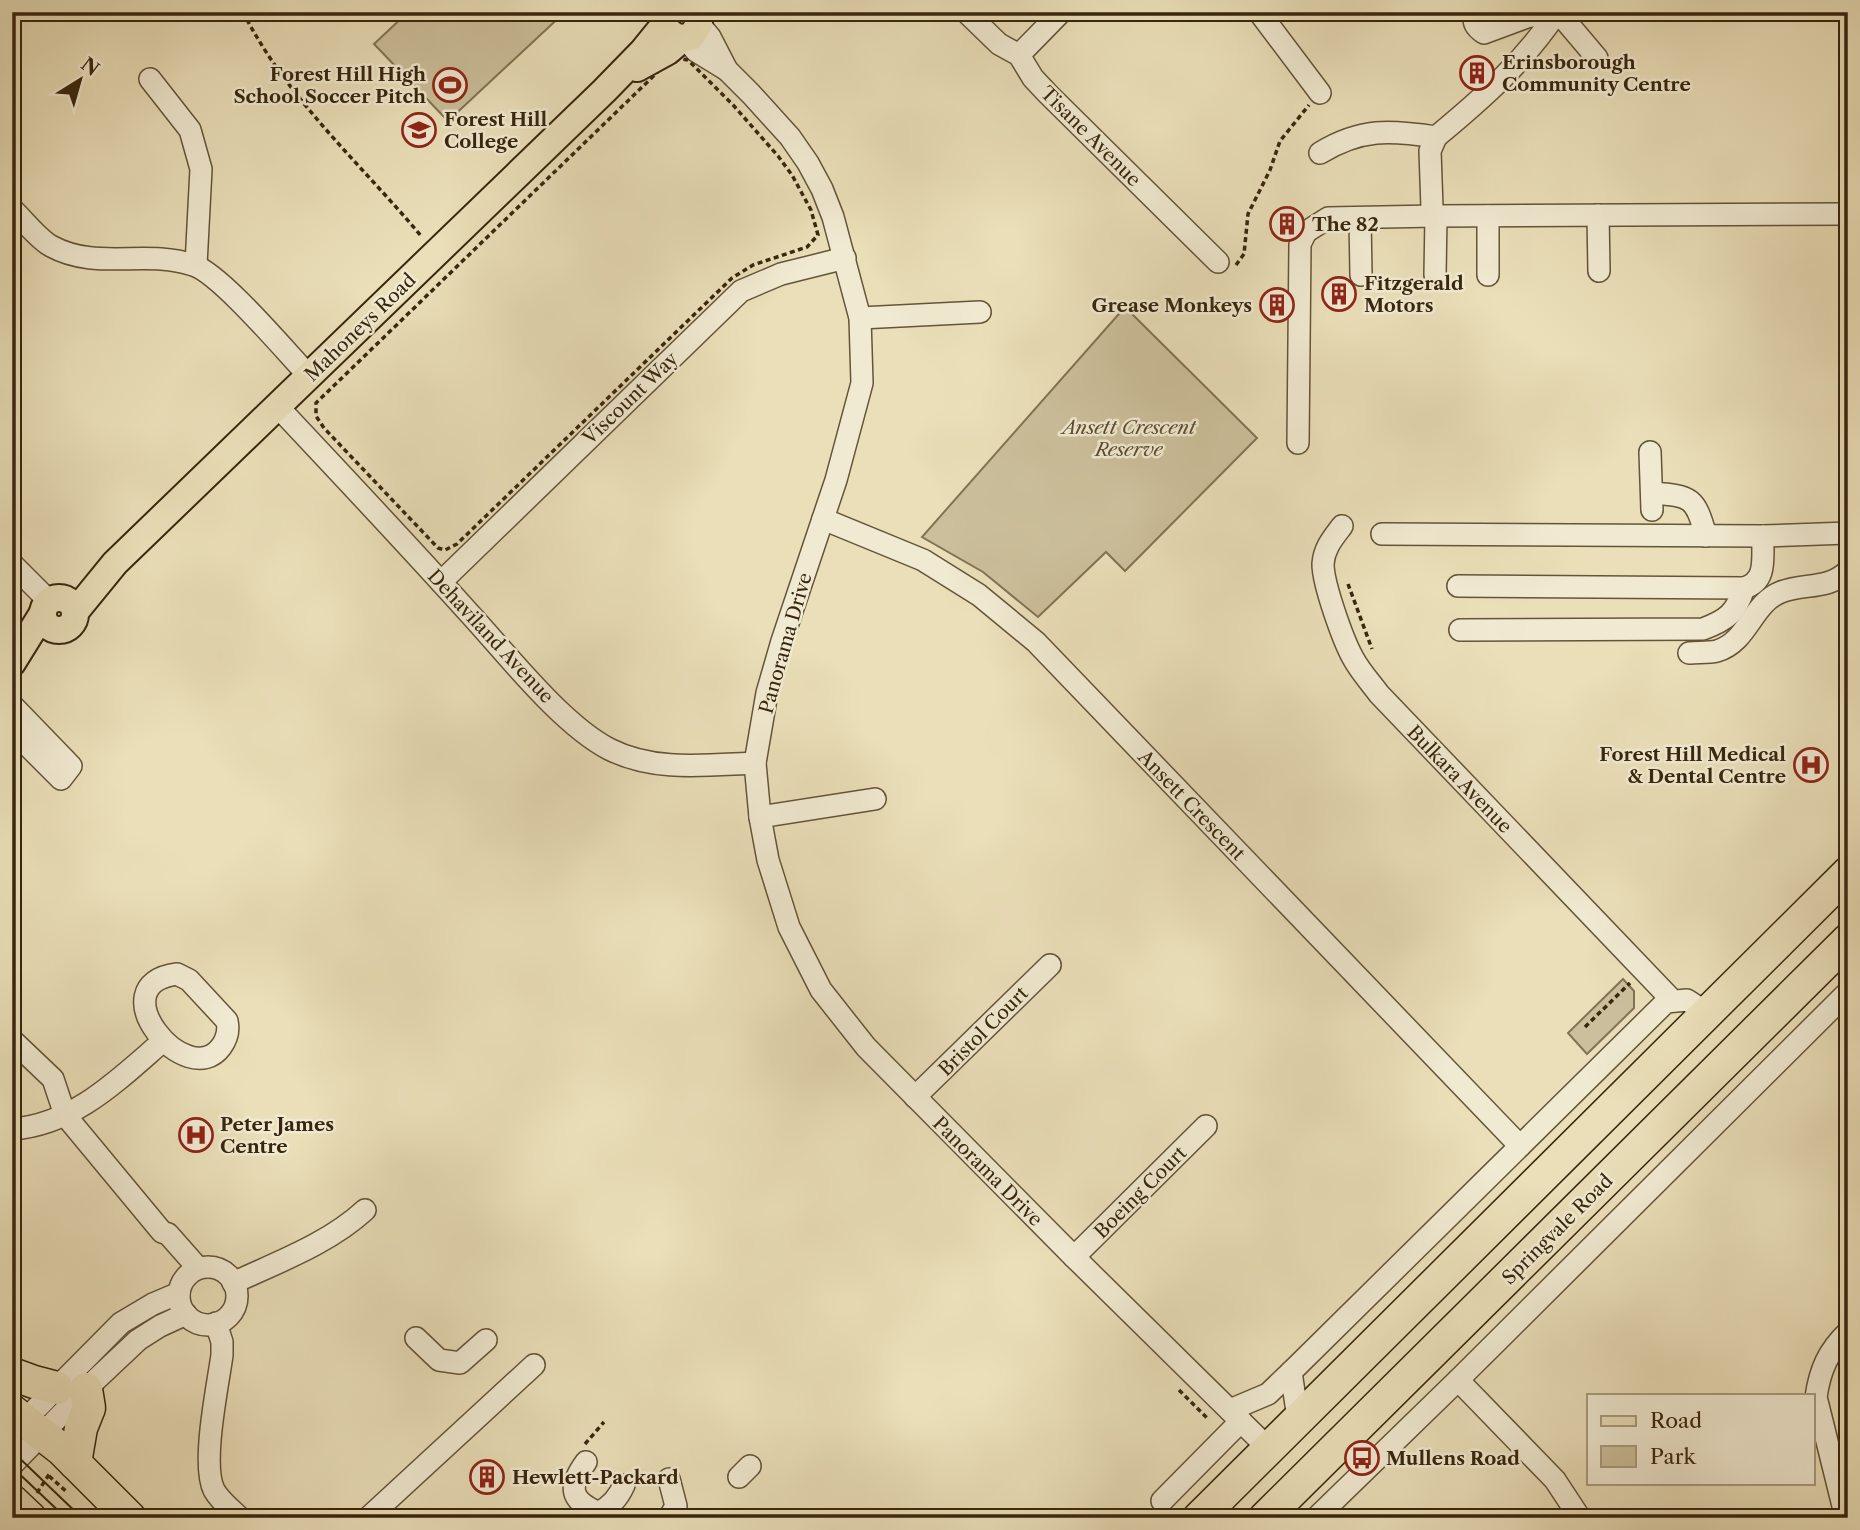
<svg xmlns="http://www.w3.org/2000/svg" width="1860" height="1530" font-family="'Libre Caslon Text',serif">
<rect width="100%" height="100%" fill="#eadfb9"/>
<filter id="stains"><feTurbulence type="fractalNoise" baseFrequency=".00286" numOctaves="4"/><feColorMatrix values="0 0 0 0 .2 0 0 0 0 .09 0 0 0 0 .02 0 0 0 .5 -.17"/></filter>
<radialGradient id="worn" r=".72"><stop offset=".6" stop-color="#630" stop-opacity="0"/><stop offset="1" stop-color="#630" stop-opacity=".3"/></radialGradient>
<g fill="#ccc09c" stroke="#827354" stroke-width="2">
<polygon points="408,12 565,12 448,121 374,44"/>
<polygon points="1125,307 1257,438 1125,571 1106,552 1038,617 983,572 922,537"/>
<polygon points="1623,979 1634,991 1634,1008 1587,1054 1568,1033"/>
</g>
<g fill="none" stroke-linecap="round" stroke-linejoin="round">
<g stroke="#645438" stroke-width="24">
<g id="minor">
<polyline points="966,12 999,44 1019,55 1033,78 1048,94 1218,262"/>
<polyline points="1259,12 1320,93"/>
<path d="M 1474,12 C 1473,23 1475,27 1484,33 L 1527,17 L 1554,12"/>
<polyline points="1558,12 1597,58"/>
<polyline points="699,24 710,37 727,70"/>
<polyline points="686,39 696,51 727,70 751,94 790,137 808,163 822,189 833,217 860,318 862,383 836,480 782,641 767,693 755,763 760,817 768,860 789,927 821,990 866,1047 1074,1257 1268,1448"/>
<polyline points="1019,55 1061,12"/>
<polyline points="150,79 190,130 201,169 196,265"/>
<path d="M 1320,153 C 1361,128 1390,130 1436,137 C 1482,99 1524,62 1557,12"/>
<path d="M 12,209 C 24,220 37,238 51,246 C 96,271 146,249 193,265 C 220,273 287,353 309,376"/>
<polyline points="1598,215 1599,271"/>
<polyline points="1360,218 1361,275"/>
<polyline points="1435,275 1436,216 1432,208 1430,151 1436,137"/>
<polyline points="1488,275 1488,216"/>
<polyline points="860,318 980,312"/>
<path d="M 278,407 C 342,475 406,543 469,613 C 506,653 561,724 609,749 C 654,772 706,765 755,763"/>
<polyline points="1298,443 1300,244 1306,232 1328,218 1436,216 1848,214"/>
<polyline points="1650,452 1652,510"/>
<path d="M 1652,493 C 1692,496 1695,497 1706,536"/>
<polyline points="823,519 923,560 979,595 1036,642 1520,1146"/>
<path d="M 1342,526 C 1333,538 1324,548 1323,564 C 1323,584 1343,640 1353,658 C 1360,671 1370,682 1379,694 L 1672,1000"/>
<polyline points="1382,534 1763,536 1848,533"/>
<polyline points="12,564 49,601"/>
<polyline points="441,582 741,291 781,274 845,258"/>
<path d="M 1458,586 L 1744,588 C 1768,581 1762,557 1763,536"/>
<path d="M 1460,630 L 1703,629 C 1727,620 1736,613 1744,588"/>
<path d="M 1689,653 C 1698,652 1708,653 1717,651 C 1748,642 1752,603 1781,592 C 1804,583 1828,590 1848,571"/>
<polyline points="12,705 71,766 61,779 12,730"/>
<polyline points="760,817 875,799"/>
<path d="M 177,974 L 189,980 L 227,1021 C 229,1030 227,1039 221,1047 C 187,1093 97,984 177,974 Z"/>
<polyline points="12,1040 53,1079 65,1115 162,1232 168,1234 198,1268"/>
<polyline points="915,1097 1050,965"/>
<path d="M 12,1129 C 74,1125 119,1079 163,1041"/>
<polyline points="1074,1257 1206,1126"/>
<circle cx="208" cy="1296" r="29"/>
<path d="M 233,1283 C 278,1262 328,1244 365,1210"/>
<path d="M 216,1323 L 222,1342 L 222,1355 C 218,1385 201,1464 214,1490 C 220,1501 231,1509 240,1518"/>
<polyline points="416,1338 439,1360 460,1363 486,1340"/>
<polyline points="1291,1372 1298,1418"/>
<polyline points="1458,1380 1555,1480 1580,1518"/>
<polyline points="1230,1410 1268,1394 1291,1372 1666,1002 1687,1000 1707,1013"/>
<polyline points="12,1433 121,1323 153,1304 179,1293"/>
<path d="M 586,1462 C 562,1494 577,1504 609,1518"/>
<polyline points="12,1465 86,1389 138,1340 160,1326 186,1314"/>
<polyline points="739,1477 750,1466"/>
<polyline points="669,1479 676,1506 669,1518"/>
<polyline points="1162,1501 1241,1421"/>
<path d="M 598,1513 C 611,1506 618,1498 624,1485"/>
<polyline points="368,1518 534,1365"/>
<polyline points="1316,1518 1458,1380 1848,992"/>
<path d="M 1846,1518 L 1816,1397 C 1820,1370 1828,1351 1848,1332"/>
</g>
</g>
<g stroke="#37260d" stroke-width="30">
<g id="major">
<polyline points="668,31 677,38 691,37 699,24 696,12"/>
<polyline points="637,68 668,51 682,39"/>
<circle cx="59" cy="614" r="16"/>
<polyline points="75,612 115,563 604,91 643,51 665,24"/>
<polyline points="12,663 43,613"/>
</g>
</g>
<g stroke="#37260d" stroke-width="35">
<g id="highway">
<polyline points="12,1374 34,1382 57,1388"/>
<polyline points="12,1411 61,1449 130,1518"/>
<polyline points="75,1463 81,1428 89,1408 86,1389"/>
<polyline points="12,1501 30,1518"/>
<polyline points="1199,1518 1848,873"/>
<polyline points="1265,1518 1848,940"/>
</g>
</g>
<g stroke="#37260d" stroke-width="3.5" stroke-dasharray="5 3.5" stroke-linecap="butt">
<path d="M 243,12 C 287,99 361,164 422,237"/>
<polygon points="675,58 688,60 734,106 778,156 792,175 811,210 818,235 807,247 753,265 732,278 457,544 445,550 438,548 324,428 316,416 316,403 668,62"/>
<polyline points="1236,265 1244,254 1248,214 1270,170 1280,141 1309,105"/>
<polyline points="1348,584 1372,649"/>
<polyline points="1585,1027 1630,983"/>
<polyline points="1179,1390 1209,1420"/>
<polyline points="585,1444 604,1422"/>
<polyline points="49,1476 68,1493"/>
<polyline points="37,1493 50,1473"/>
</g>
<use href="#minor" stroke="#f1ead2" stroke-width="21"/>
<use href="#major" stroke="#eadfb9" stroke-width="26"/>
<use href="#highway" stroke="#eadfb9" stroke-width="32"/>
<g stroke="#37260d" stroke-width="2">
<polyline points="12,1451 82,1518"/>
<polyline points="12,1467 66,1518"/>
</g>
</g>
<defs>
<g id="building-ring" transform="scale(1.75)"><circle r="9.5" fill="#f1ead2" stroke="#8f2418" stroke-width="1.5"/><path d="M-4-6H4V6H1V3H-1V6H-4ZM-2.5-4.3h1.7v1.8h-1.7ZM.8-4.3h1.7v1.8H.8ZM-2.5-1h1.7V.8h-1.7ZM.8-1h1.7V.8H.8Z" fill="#8f2418"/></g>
<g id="stadium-ring" transform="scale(1.75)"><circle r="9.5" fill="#f1ead2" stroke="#8f2418" stroke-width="1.5"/><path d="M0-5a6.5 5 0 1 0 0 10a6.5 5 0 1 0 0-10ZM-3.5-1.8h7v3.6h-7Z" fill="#8f2418"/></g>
<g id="school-ring" transform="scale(1.75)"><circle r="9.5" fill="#f1ead2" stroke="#8f2418" stroke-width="1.5"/><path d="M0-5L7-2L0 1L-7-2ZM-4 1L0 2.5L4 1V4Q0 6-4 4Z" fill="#8f2418"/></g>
<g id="hospital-ring" transform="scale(1.75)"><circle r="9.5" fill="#f1ead2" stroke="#8f2418" stroke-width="1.5"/><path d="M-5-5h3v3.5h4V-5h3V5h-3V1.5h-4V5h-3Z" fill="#8f2418"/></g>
<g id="bus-ring" transform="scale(1.75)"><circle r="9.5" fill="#f1ead2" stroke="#8f2418" stroke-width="1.5"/><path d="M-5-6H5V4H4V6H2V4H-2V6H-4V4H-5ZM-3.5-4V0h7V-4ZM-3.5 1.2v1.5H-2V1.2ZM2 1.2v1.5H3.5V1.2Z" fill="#8f2418"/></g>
</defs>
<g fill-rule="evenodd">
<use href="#building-ring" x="1477" y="73"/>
<use href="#stadium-ring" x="450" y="85"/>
<use href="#school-ring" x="419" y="130"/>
<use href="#building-ring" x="1287" y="224"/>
<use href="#building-ring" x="1339" y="294"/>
<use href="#building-ring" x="1277" y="305"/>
<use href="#hospital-ring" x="1811" y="765"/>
<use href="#hospital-ring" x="196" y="1135"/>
<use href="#bus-ring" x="1362" y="1458"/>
<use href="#building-ring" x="487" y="1477"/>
</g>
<g text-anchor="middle" stroke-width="5" stroke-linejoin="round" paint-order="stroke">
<g font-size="19" font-weight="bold" fill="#37260d" stroke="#f1ead2" text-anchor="start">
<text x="1502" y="69">Erinsborough<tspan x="1502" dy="22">Community Centre</tspan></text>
<text x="426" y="81" text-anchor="end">Forest Hill High<tspan x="426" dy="22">School Soccer Pitch</tspan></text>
<text x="444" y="126">Forest Hill<tspan x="444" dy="22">College</tspan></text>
<text x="1312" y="231">The 82</text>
<text x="1364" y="290">Fitzgerald<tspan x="1364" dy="22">Motors</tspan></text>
<text x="1252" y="312" text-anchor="end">Grease Monkeys</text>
<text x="1786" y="761" text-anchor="end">Forest Hill Medical<tspan x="1786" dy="22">&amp; Dental Centre</tspan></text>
<text x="220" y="1131">Peter James<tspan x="220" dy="22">Centre</tspan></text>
<text x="1386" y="1465">Mullens Road</text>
<text x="512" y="1484">Hewlett-Packard</text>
</g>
<g font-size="19" fill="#37260d" stroke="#f1ead2">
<text transform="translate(1091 136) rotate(45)" y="7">Tisane Avenue</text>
<text transform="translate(360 327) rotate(-44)" y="7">Mahoneys Road</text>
<text transform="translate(630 398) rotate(-44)" y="7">Viscount Way</text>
<text transform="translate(491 636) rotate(47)" y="7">Dehaviland Avenue</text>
<text transform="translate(785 643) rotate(-74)" y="7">Panorama Drive</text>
<text transform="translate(1460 779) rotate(46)" y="7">Bulkara Avenue</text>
<text transform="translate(1192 805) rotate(46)" y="7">Ansett Crescent</text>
<text transform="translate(983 1031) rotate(-45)" y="7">Bristol Court</text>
<text transform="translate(988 1171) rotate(45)" y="7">Panorama Drive</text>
<text transform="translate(1140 1192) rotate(-45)" y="7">Boeing Court</text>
<text transform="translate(1557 1229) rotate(-45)" y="7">Springvale Road</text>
</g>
<g font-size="19" font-style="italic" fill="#5c4c31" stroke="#f1ead2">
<text x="1129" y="434">Ansett Crescent<tspan x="1129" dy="22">Reserve</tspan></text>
</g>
</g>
<rect width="1860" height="1530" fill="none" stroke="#eadfb9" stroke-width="42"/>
<rect x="14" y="14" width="1832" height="1502" fill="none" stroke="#37260d" stroke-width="3.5"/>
<rect x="21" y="21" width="1818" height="1488" fill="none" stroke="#37260d" stroke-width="2"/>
<rect x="1587" y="1394" width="228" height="91" fill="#f1ead2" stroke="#a79c83" stroke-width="2"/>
<rect x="1601" y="1416" width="35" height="10" fill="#eadfb9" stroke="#a79c83" stroke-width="2"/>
<text x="1650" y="1428" font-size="21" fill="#37260d">Road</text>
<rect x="1601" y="1446" width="35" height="21" fill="#ccc09c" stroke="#a79c83" stroke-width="2"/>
<text x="1650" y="1464" font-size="21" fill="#37260d">Park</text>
<g transform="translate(80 80) rotate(37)" stroke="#f1ead2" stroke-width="5" paint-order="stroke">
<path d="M0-5L12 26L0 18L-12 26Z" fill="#37260d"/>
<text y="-10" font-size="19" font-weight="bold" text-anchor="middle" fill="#37260d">N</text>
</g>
<rect width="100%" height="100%" filter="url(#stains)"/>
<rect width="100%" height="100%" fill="url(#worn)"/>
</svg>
